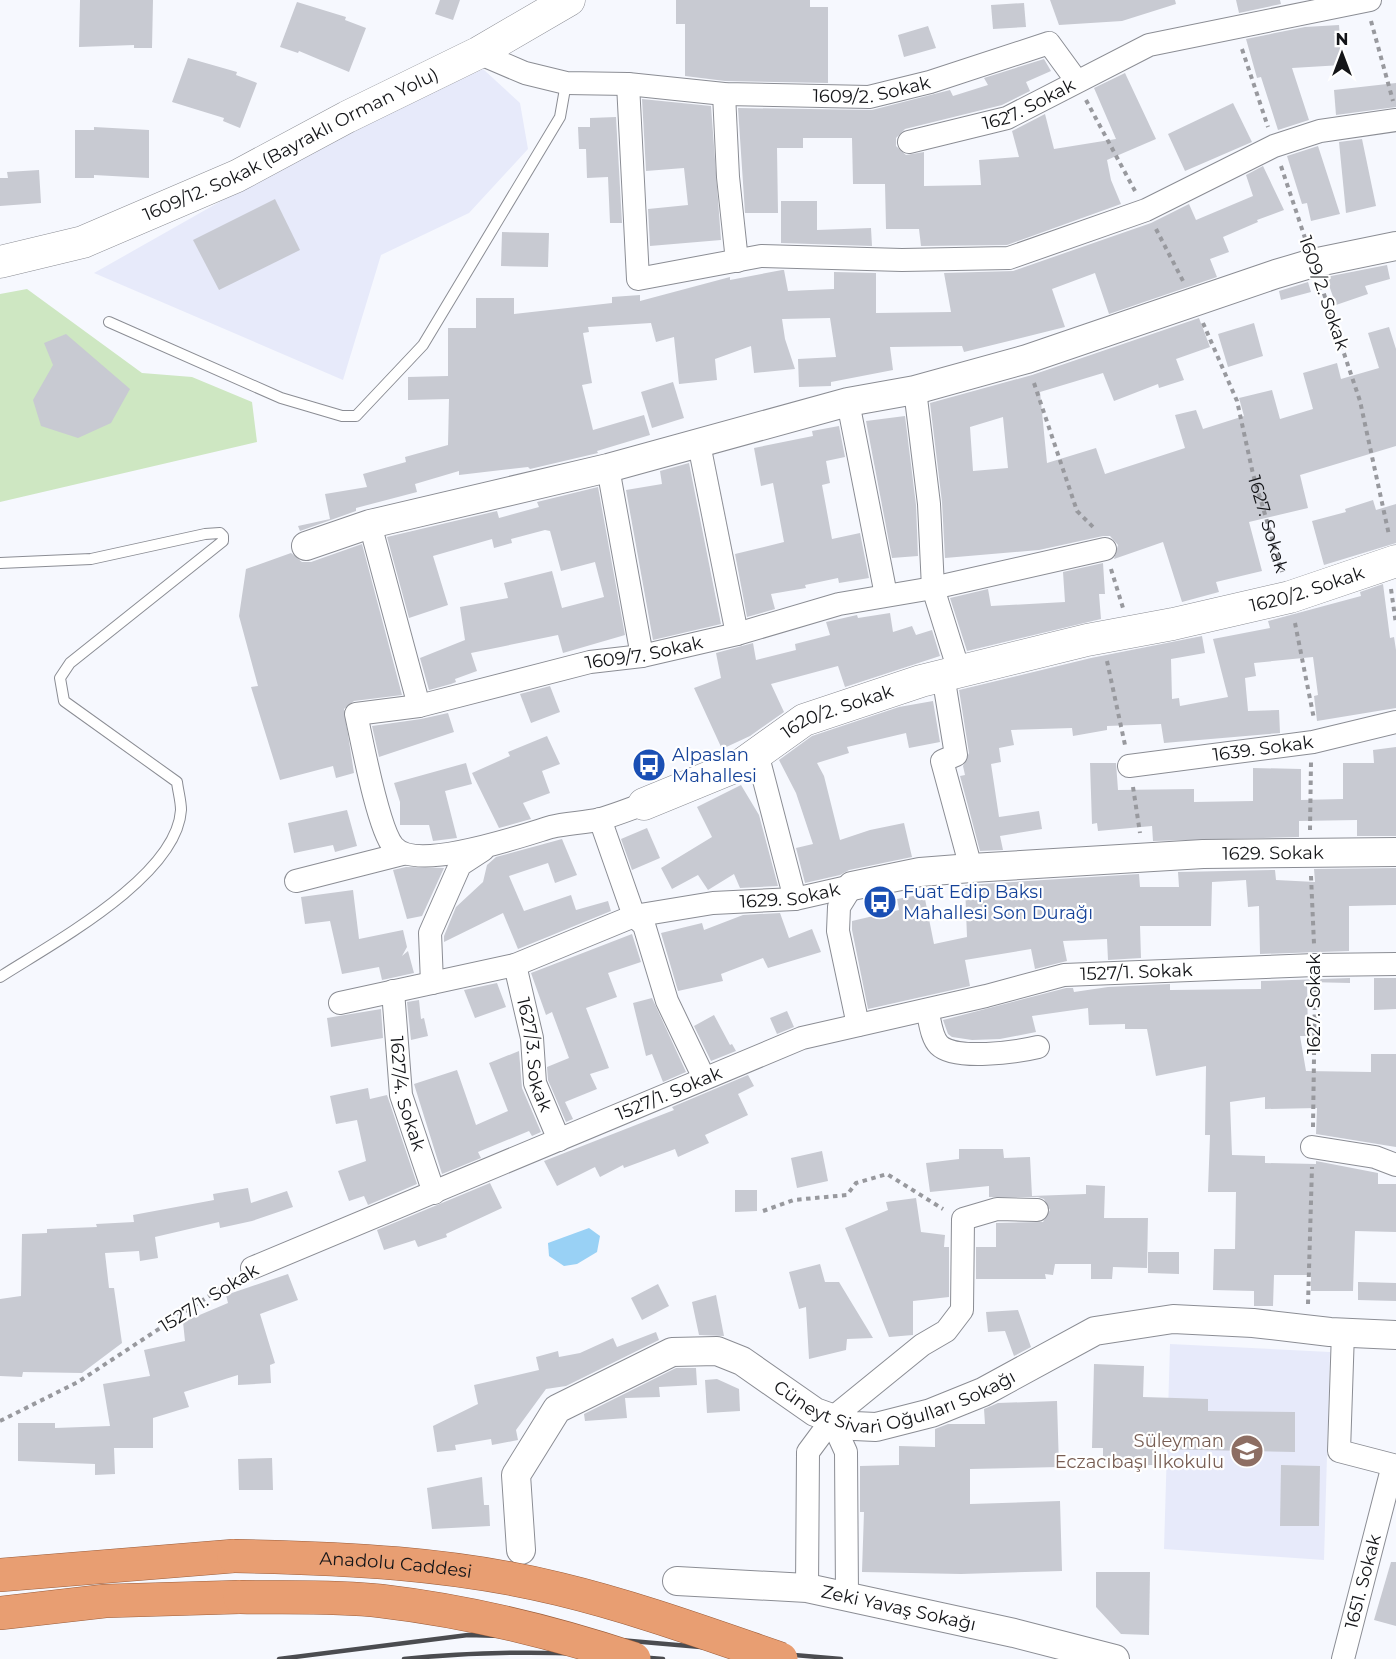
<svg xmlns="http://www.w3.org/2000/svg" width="1396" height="1659" font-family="Montserrat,sans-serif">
<rect width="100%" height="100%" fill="#f6f8fe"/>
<g fill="#e7eafa">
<polygon points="483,69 520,103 528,149 469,213 381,255 343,380 94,273 313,149"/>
<polygon points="1170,1344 1330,1352 1324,1560 1164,1549"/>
</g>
<polygon fill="#cee7c2" points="27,289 142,373 192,377 252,402 257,442 0,502 0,294"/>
<polygon fill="#99d1f5" points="589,1228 600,1236 597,1252 577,1264 564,1266 549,1256 548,1243"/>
<g fill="#c8cad2" fill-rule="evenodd">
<polygon points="80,0 153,0 152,48 134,48 134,45 79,47"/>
<polygon points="440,0 460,0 453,20 435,14"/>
<polygon points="676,0 810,0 810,7 828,7 828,83 725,81 685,76 685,24 676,24"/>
<polygon points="1050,0 1175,0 1176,4 1122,21 1059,25"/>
<polygon points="1236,0 1280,0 1281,4 1239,13"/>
<polygon points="297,2 346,17 345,20 366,28 349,72 299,51 298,53 280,47"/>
<polygon points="1024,3 1026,27 993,29 991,5"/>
<polygon points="1339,25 1342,65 1292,68 1309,120 1278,130 1261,77 1257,78 1246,39 1305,27"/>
<polygon points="928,26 936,48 904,57 898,35"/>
<polygon points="188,58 237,72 236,75 257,83 240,128 223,121 224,118 172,102"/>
<polygon points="1044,59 1051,71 1026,82 1030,91 1002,105 905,129 896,138 896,146 906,155 924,152 924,186 981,185 979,160 1019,157 1012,131 1045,114 1054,149 1116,139 1094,88 1125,73 1156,139 1107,160 1111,180 1121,204 1007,245 921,246 919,229 886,229 885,184 853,184 852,138 803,138 803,148 777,148 778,213 745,213 738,108 872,110 950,90 953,96 988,85 984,78"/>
<polygon points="1396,83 1396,107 1336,115 1334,90"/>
<polygon points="642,99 711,106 721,240 650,246 648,209 688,205 684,168 646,171"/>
<polygon points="1233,103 1252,142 1185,171 1168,134"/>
<polygon points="616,117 622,223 610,223 608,177 587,178 586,149 579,149 578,127 590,127 590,118"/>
<polygon points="94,127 149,130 149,178 94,175 94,178 75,178 75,130 94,130"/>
<polygon points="1362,139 1376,206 1346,213 1339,142"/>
<polygon points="1318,146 1340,214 1311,221 1307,203 1302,204 1287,156"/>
<polygon points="1263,166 1284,210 1257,220 1258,222 1223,237 1229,252 1210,259 1217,277 1109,314 1095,273 1052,289 1065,327 964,352 962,346 890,347 893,370 831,382 831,386 799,387 798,359 836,357 830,318 782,319 785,339 795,369 754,373 751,346 715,359 717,380 679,384 674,337 656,342 651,323 588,327 589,332 583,333 592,383 582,385 593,430 644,415 650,435 597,451 598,453 530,469 528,467 459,475 459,471 415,484 417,492 356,508 356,511 300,531 298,526 330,519 325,494 367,487 363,474 406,462 405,457 448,445 449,399 408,400 408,377 448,376 448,328 476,328 476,298 514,298 514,314 612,303 612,297 640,295 640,301 730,277 730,280 782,270 784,270 788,291 834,289 834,272 876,273 876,313 951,312 944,273 1013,271 1151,223 1189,204 1196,220 1253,196 1246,175"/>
<polygon points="39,170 41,203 0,206 0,178 8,178 7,172"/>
<polygon points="275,199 300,250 219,290 193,240"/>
<polygon points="781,201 817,201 817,230 871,228 872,246 781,243"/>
<polygon points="502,232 549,233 548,267 501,266"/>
<polygon points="1387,265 1390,279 1365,286 1368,294 1336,305 1326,277"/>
<polygon points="1308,282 1311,292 1281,300 1279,291"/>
<path d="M 1199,318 L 1210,347 L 1176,359 L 1184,380 L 1159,388 L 1158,384 L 1114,401 L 1103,373 L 1040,392 L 1047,463 L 1096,448 L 1105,474 L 1185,448 L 1175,415 L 1196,410 L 1203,429 L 1244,416 L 1239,398 L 1272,390 L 1280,419 L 1313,409 L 1303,373 L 1337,363 L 1341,379 L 1379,368 L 1368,333 L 1389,327 L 1396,349 L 1396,446 L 1300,475 L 1308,508 L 1249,522 L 1262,571 L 1216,582 L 1219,592 L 1182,602 L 1163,542 L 1114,559 L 1118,545 L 1110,536 L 1103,536 L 1039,550 L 945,558 L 942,502 L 930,403 L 1032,375 ZM 1003,417 L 1008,468 L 973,471 L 970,427 Z"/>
<polygon points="1254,323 1263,356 1228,367 1218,334"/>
<polygon points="66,334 130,389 111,423 78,438 41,426 33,400 53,365 44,343"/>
<polygon points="673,382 684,418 652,428 641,392"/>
<polygon points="905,416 916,505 918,556 892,558 866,421"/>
<polygon points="839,426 845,457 826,461 830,483 822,485 832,539 860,533 869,578 839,583 838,578 805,585 806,588 771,594 775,609 747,617 735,554 784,542 773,483 761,486 754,448 813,436 812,431"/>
<polygon points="689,463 721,624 653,640 626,490 662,484 660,471"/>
<polygon points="598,487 625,635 563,653 558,635 471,653 477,671 455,679 456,682 451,684 429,690 420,658 465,640 460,607 508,598 504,583 552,571 562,608 604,597 595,562 561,571 550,531 545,530 511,539 512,543 494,548 492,539 433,556 448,605 409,618 387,537 497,511 499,518 539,507 537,502"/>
<polygon points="1373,500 1376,510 1396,504 1396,543 1324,565 1312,521 1346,512 1345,509"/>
<polygon points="362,544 402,695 354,701 344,709 354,773 336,778 333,766 280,780 251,687 258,686 239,616 246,569 291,553 302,562 311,562"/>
<polygon points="1103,563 1105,594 1099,594 1101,619 967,651 950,598 988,589 991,606 1065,602 1063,572"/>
<polygon points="1383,584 1390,638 1394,637 1396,650 1396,708 1317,721 1314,696 1318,695 1313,657 1254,663 1256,676 1245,678 1248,711 1279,710 1280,733 1164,743 1161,724 1107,726 1107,730 1073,736 1072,728 1011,730 1014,745 999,748 1001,762 991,764 999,817 1039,811 1042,829 1000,836 1003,850 980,851 960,776 965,775 963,766 969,753 959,690 1091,658 1202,636 1205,653 1171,659 1172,699 1179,698 1180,706 1228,697 1213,639 1270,628 1268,621 1361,596 1360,592"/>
<polygon points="890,613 893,632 912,626 916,635 932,630 940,656 845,687 838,666 771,684 784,712 750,736 722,749 694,688 721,678 716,653 753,643 756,660 796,650 795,644 830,635 826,622 857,615 858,618"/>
<polygon points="550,686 560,712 531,723 520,694"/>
<polygon points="933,701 940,742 909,748 906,733 847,747 849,753 817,763 824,776 840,840 870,830 904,823 912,857 849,870 840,875 805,883 796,848 813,844 796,793 779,760 812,736 899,707"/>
<polygon points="448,713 454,732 379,757 372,726 421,719"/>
<polygon points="547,736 560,764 542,771 550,793 523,803 531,819 499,828 472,773 510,756 508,752"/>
<polygon points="1396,747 1396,836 1357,836 1357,820 1299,821 1299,837 1153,841 1152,826 1098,831 1097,823 1092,824 1090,763 1116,763 1118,790 1194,789 1194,802 1253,801 1253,768 1301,769 1301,800 1343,799 1343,763 1374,763 1373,750"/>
<polygon points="466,763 472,784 445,791 457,838 433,841 429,825 400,825 400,802 394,783"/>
<polygon points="741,785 759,815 778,886 740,888 734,874 708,890 698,875 672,889 661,868 712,837 697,807"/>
<polygon points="347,810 357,846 335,852 333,845 294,853 288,823"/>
<polygon points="647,828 660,858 632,870 621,839"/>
<polygon points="562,839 577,875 555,883 548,863 509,876 524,911 571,895 576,910 608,901 611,911 518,949 503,913 444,942 444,936 456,907 483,882 487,865 496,857"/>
<polygon points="406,867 444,868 422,916 407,919 393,870"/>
<polygon points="1396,868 1396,905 1349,906 1349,951 1260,954 1259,906 1248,907 1246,880 1212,882 1211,926 1140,926 1141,958 1108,960 1107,939 1063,941 1067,961 1035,969 1031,949 965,960 970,986 868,1009 852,930 852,921 899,910 897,899 924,894 934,944 967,937 965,885 1139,874 1140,887 1179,887 1178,872 1275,870 1276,880 1315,882 1314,869"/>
<polygon points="353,890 359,939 403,930 407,947 402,956 408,951 414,973 382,980 379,967 342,974 330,921 305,924 301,897"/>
<polygon points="780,913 789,938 812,929 821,952 768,968 763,958 721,974 723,981 678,991 661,933 702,923 704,930 743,915"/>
<polygon points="632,934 641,962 608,973 617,997 586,1008 609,1068 590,1074 597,1089 565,1102 573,1119 566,1122 548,1080 547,1067 569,1058 552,1012 546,1015 531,973"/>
<polygon points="1350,978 1350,983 1307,982 1308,1036 1300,1036 1306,1071 1371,1072 1371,1054 1396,1054 1396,1147 1316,1134 1317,1108 1265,1109 1265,1097 1230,1102 1232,1155 1265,1156 1265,1163 1316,1164 1316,1161 1378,1173 1378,1184 1396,1184 1396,1232 1355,1231 1353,1291 1311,1291 1311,1275 1274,1275 1273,1306 1254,1306 1254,1291 1213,1290 1214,1249 1235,1249 1236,1192 1208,1192 1210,1135 1205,1135 1206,1066 1156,1076 1147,1029 1125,1029 1125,1024 1089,1025 1088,1008 1032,1016 1036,1032 1000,1039 972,1040 952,1037 948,1034 943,1020 1066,988 1073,988 1074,992 1108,987 1170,984 1170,990 1261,989 1261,981"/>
<polygon points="1374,978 1396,978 1396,1009 1374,1010"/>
<polygon points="497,983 506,1007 475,1018 464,990"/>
<polygon points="652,998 686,1072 663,1082 652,1054 646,1056 633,1003"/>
<polygon points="419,1000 421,1019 424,1018 428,1036 411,1040 407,1002"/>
<polygon points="381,1009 383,1038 331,1047 327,1018"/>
<polygon points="787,1011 794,1027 777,1034 770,1018"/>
<polygon points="714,1015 730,1045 732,1044 736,1051 711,1061 694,1026"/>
<polygon points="519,1051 522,1088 541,1132 532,1136 529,1131 478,1152 481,1158 442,1174 414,1084 457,1070 476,1125 508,1111 489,1063"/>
<polygon points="748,1075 754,1086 738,1094 748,1115 705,1135 709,1143 678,1157 675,1149 624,1168 623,1165 600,1177 595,1167 557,1186 544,1161 674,1110 672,1107"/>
<polygon points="368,1088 370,1099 387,1095 417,1184 368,1205 364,1196 349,1201 338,1171 366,1161 357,1120 336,1124 330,1096"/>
<polygon points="959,1149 1003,1149 1004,1158 1030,1157 1032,1196 1086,1194 1086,1185 1105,1186 1104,1218 1148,1218 1147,1268 1113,1267 1112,1279 1091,1279 1091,1264 1055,1264 1053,1275 1045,1274 1046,1279 976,1279 976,1247 996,1247 996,1223 1043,1222 1050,1210 1044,1199 1038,1197 989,1197 989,1186 930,1192 926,1163 959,1159"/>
<polygon points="822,1151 828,1181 797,1188 791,1158"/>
<polygon points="490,1183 502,1208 446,1234 447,1237 418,1247 415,1240 384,1250 377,1230"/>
<polygon points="248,1188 251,1203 287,1191 293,1207 252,1221 220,1228 219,1222 155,1237 158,1258 140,1261 139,1251 105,1253 109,1288 114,1288 122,1343 82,1373 23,1372 22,1377 0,1376 0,1299 21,1296 22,1234 47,1233 47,1229 97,1227 96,1224 134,1222 133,1215 214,1200 213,1194"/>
<polygon points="735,1190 757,1190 757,1211 735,1212"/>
<polygon points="916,1198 921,1232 945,1235 944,1247 949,1247 949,1297 913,1301 913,1335 889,1337 845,1228 888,1210 886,1202"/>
<polygon points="1148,1252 1179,1252 1179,1274 1148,1273"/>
<polygon points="820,1264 825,1282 839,1282 873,1338 847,1339 846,1350 809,1359 806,1307 799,1309 789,1272"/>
<polygon points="288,1274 298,1300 260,1314 275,1363 270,1365 271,1383 238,1385 238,1375 184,1392 189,1407 153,1418 153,1448 114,1448 115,1474 95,1475 95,1464 18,1461 18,1423 55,1423 55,1428 110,1426 103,1384 150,1376 144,1350 185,1341 183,1322 228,1303 226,1295"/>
<polygon points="1358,1282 1396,1283 1396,1301 1358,1300"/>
<polygon points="658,1284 669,1306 642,1320 631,1298"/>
<polygon points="716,1295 724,1336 699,1335 692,1302"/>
<polygon points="1018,1310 1031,1347 1014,1356 1005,1331 988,1332 986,1312"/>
<polygon points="656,1332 659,1340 566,1386 546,1389 516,1430 518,1440 492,1445 491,1439 455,1445 456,1450 437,1452 433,1426 478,1404 474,1385 539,1370 536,1357 558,1351 559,1357 580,1353 613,1338 617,1347"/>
<polygon points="1094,1364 1144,1366 1143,1397 1208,1399 1208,1411 1295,1412 1295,1452 1154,1449 1153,1465 1103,1466 1103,1448 1092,1448"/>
<polygon points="676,1368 696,1368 697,1385 659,1387 660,1397 625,1398 627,1418 585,1421 584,1414"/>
<polygon points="717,1379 739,1389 740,1411 707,1413 705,1380"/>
<polygon points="1057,1401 1059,1467 970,1469 970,1504 1060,1501 1062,1571 961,1574 862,1572 864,1512 860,1512 860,1466 899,1465 899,1446 935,1447 935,1429 948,1424 985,1424 984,1409 998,1403"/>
<polygon points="272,1458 273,1490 239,1490 238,1459"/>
<polygon points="1281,1465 1320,1466 1319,1526 1280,1526"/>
<polygon points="482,1477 484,1505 489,1505 490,1526 432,1529 427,1488"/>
<polygon points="1391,1562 1396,1562 1396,1626 1374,1620"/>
<polygon points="1096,1572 1150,1572 1149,1635 1121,1634 1096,1607"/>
</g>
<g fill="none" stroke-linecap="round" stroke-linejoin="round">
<g stroke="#8b8d94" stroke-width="12">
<g id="service">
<polyline points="109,322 281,398 342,416 356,416 423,345 560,117 566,83"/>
<path d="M 0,563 L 91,559 L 205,534 L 220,533 L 223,536 L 223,541 L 70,663 L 60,678 L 64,701 L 177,782 C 178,791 181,801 181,810 C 177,877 51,944 0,977"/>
</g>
</g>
<g stroke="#8b8d94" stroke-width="24">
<g id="minor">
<path id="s2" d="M 478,53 L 525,73 L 566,83 L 628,84 L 724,94 L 869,97 L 930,82 L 1049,43 L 1076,80"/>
<polyline points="628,84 638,279 761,256 902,260 1009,258 1146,210 1274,146 1320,131 1396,120"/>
<polyline points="724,94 728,177 737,261"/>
<path id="s3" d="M 909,142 L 1007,118 L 1149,45 L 1370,0"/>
<polyline points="915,390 929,504 933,588 959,671"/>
<polyline points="848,402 886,595"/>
<polyline points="699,444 737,634"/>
<polyline points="608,468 642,656"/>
<polyline points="370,524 419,706"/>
<polyline points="943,675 956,755 942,761 971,868"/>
<polyline points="757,753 795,899"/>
<path id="s4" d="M 1129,766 L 1313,742 L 1396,722"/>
<path id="s5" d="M 644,804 C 630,809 615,815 601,819 C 585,823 567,823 551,827 C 521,836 415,873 393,846 C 378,828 362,741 356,714 L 419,706 L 590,662 L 642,656 L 737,634 L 839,604 L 933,588 L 1105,549"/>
<polyline points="600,819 634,916 644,925 667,1001 704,1078"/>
<polyline points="296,881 402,854"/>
<polyline points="852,886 839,907 838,931 858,1025"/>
<path id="s6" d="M 515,965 L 532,1038 L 535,1083 L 559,1140"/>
<polyline points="432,983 430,933 460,865 483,850"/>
<path id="s7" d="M 393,991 L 401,1095 L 434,1193"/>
<path id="s8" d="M 340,1003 L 515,965 L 634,916 L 713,903 L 795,899 L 852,886"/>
<path d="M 927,1010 C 930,1020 931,1037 939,1045 C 955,1061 1017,1052 1038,1047"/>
<polyline points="1312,1147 1375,1157 1396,1165"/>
<path id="s9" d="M 252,1268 L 802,1038 L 986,996 L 1064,975 L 1315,965 L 1396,964"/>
<polyline points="807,1588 808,1452 831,1421"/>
<polyline points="847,1595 846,1452 831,1419 922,1345 946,1331 962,1310 963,1219 997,1209 1037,1210"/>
<path id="s10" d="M 1343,1659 L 1393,1465 L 1339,1451 L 1343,1332"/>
</g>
</g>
<g stroke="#8b8d94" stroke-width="30">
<g id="tertiary">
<polyline points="306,546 370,524 608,468 848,402 915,390 1027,359 1276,274 1313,263 1396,246"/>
<path id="s11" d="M 852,886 L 920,872 L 971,868 L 1203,854 L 1396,852"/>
<path id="s12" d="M 521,1550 L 516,1475 L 557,1409 L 672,1352 L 717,1351 L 742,1361 L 815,1412 L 854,1426 L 876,1427 L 931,1413 L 983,1392 L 1095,1331 L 1173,1319 L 1253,1323 L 1330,1332 L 1396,1335"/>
<path id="s13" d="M 677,1581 L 807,1588 L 1014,1633 L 1115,1659"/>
</g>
</g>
<g stroke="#8b8d94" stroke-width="33">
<g id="secondary">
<path id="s14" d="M 0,262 L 83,242 L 237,176 L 347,117 L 478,53 L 569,0"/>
<path id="s15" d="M 644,804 L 744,763 L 804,720 L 921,681 L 1087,640 L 1173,624 L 1290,597 L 1396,561"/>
</g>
</g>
<g stroke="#9b5e3c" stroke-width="34">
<g id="trunk">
<polyline points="0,1575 234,1556"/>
<polyline points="0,1613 105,1601 240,1597"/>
</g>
</g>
<g stroke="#98999e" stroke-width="4" stroke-dasharray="4.5 4.5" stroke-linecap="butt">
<polyline points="1371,21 1393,101"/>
<polyline points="1242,49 1268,127"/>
<polyline points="1086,100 1135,191"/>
<polyline points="1281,166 1306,241"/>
<polyline points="1156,229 1183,281"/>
<polyline points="1321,285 1360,401 1389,535"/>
<path id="s1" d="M 1203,323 L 1237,401 L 1253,474 L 1282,572"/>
<polyline points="1034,383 1077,511 1095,529"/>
<polyline points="1111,569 1123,608"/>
<polyline points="1391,589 1396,624"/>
<polyline points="1295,623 1314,719"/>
<polyline points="1107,661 1125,745"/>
<polyline points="1133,787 1140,833"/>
<polyline points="1310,830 1311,762"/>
<polyline points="1311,876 1314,944"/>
<polyline points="1313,1127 1315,987"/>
<polyline points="763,1211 794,1200 847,1195 856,1183 887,1174 943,1209"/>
<polyline points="1308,1304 1312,1167"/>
<polyline points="0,1421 78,1382 235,1279"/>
</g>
<use href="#service" stroke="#fff" stroke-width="10"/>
<use href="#minor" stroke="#fff" stroke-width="22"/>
<use href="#tertiary" stroke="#fff" stroke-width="28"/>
<use href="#secondary" stroke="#fff" stroke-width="32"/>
<use href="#trunk" stroke="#e89e72" stroke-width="33"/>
<g stroke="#4b4c50" stroke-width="4.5">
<polyline points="279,1659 468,1635 608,1639 841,1659"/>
<path d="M 404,1659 C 490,1650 576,1651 663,1659"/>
</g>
<g stroke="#9b5e3c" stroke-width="34" stroke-linecap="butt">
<g id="trunk-bridge">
<path id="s16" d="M 234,1556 C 343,1558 453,1563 559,1589 C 634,1607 708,1634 781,1659"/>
<path d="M 240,1597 C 287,1598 335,1596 381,1601 C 466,1611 553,1632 634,1659"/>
</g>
</g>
<use href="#trunk-bridge" stroke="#e89e72" stroke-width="33"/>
</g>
<defs>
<g id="bus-disc" transform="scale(1.725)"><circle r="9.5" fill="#1a4fb4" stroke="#fff"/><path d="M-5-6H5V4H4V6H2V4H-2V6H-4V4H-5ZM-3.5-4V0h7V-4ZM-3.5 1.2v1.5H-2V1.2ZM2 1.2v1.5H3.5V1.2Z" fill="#fff"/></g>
<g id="school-disc" transform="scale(1.725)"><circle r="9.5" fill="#8d6e63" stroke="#fff"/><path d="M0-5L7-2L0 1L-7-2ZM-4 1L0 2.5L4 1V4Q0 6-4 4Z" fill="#fff"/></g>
</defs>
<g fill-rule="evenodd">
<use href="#bus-disc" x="649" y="765"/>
<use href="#bus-disc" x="880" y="902"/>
<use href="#school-disc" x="1247" y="1451"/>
</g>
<g text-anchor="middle" stroke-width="4.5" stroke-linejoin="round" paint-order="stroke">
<g font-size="18" fill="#141518" stroke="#fff">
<text dy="6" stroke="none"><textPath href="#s2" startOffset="400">1609/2. Sokak</textPath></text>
<text dy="6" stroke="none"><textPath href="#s3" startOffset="126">1627. Sokak</textPath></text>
<text dy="6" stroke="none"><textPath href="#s14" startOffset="315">1609/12. Sokak (Bayraklı Orman Yolu)</textPath></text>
<text transform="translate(1324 293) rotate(71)" y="6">1609/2. Sokak</text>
<text dy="6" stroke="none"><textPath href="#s1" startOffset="212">1627. Sokak</textPath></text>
<text dy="6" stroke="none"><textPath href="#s15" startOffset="702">1620/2. Sokak</textPath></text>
<text dy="6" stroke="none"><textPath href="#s5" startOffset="693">1609/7. Sokak</textPath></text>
<text dy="6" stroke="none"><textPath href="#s15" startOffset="216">1620/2. Sokak</textPath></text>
<text dy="6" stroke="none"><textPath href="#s4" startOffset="135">1639. Sokak</textPath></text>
<text dy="6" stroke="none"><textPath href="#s11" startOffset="423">1629. Sokak</textPath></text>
<text dy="6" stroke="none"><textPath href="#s8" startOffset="465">1629. Sokak</textPath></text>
<text dy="6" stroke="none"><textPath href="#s9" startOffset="938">1527/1. Sokak</textPath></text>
<text transform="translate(1314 1004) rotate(-90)" y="6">1627. Sokak</text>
<text dy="6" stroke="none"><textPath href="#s6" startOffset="92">1627/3. Sokak</textPath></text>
<text dy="6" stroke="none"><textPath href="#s7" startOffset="104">1627/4. Sokak</textPath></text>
<text dy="6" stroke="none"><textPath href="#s9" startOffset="452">1527/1. Sokak</textPath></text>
<text transform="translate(209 1298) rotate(-32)" y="6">1527/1. Sokak</text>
<text dy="6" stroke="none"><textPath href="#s12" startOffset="524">Cüneyt Sivari Oğulları Sokağı</textPath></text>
<text dy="6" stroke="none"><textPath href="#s16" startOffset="162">Anadolu Caddesi</textPath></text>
<text dy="6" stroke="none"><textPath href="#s10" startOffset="80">1651. Sokak</textPath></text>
<text dy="6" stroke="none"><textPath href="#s13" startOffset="224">Zeki Yavaş Sokağı</textPath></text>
</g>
<g font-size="18" fill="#164399" stroke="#fff" text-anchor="start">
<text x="672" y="761">Alpaslan<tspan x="672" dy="21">Mahallesi</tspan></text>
<text x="903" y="898">Fuat Edip Baksı<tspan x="903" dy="21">Mahallesi Son Durağı</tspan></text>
</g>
<g font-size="18" fill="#785e54" stroke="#fff" text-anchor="end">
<text x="1224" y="1447">Süleyman<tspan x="1224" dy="21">Eczacıbaşı İlkokulu</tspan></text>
</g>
</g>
<g transform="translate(1342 54)" stroke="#ffffff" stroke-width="4.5" paint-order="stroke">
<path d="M0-4.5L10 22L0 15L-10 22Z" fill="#141518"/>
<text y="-9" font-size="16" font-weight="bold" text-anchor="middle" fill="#141518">N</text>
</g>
</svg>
